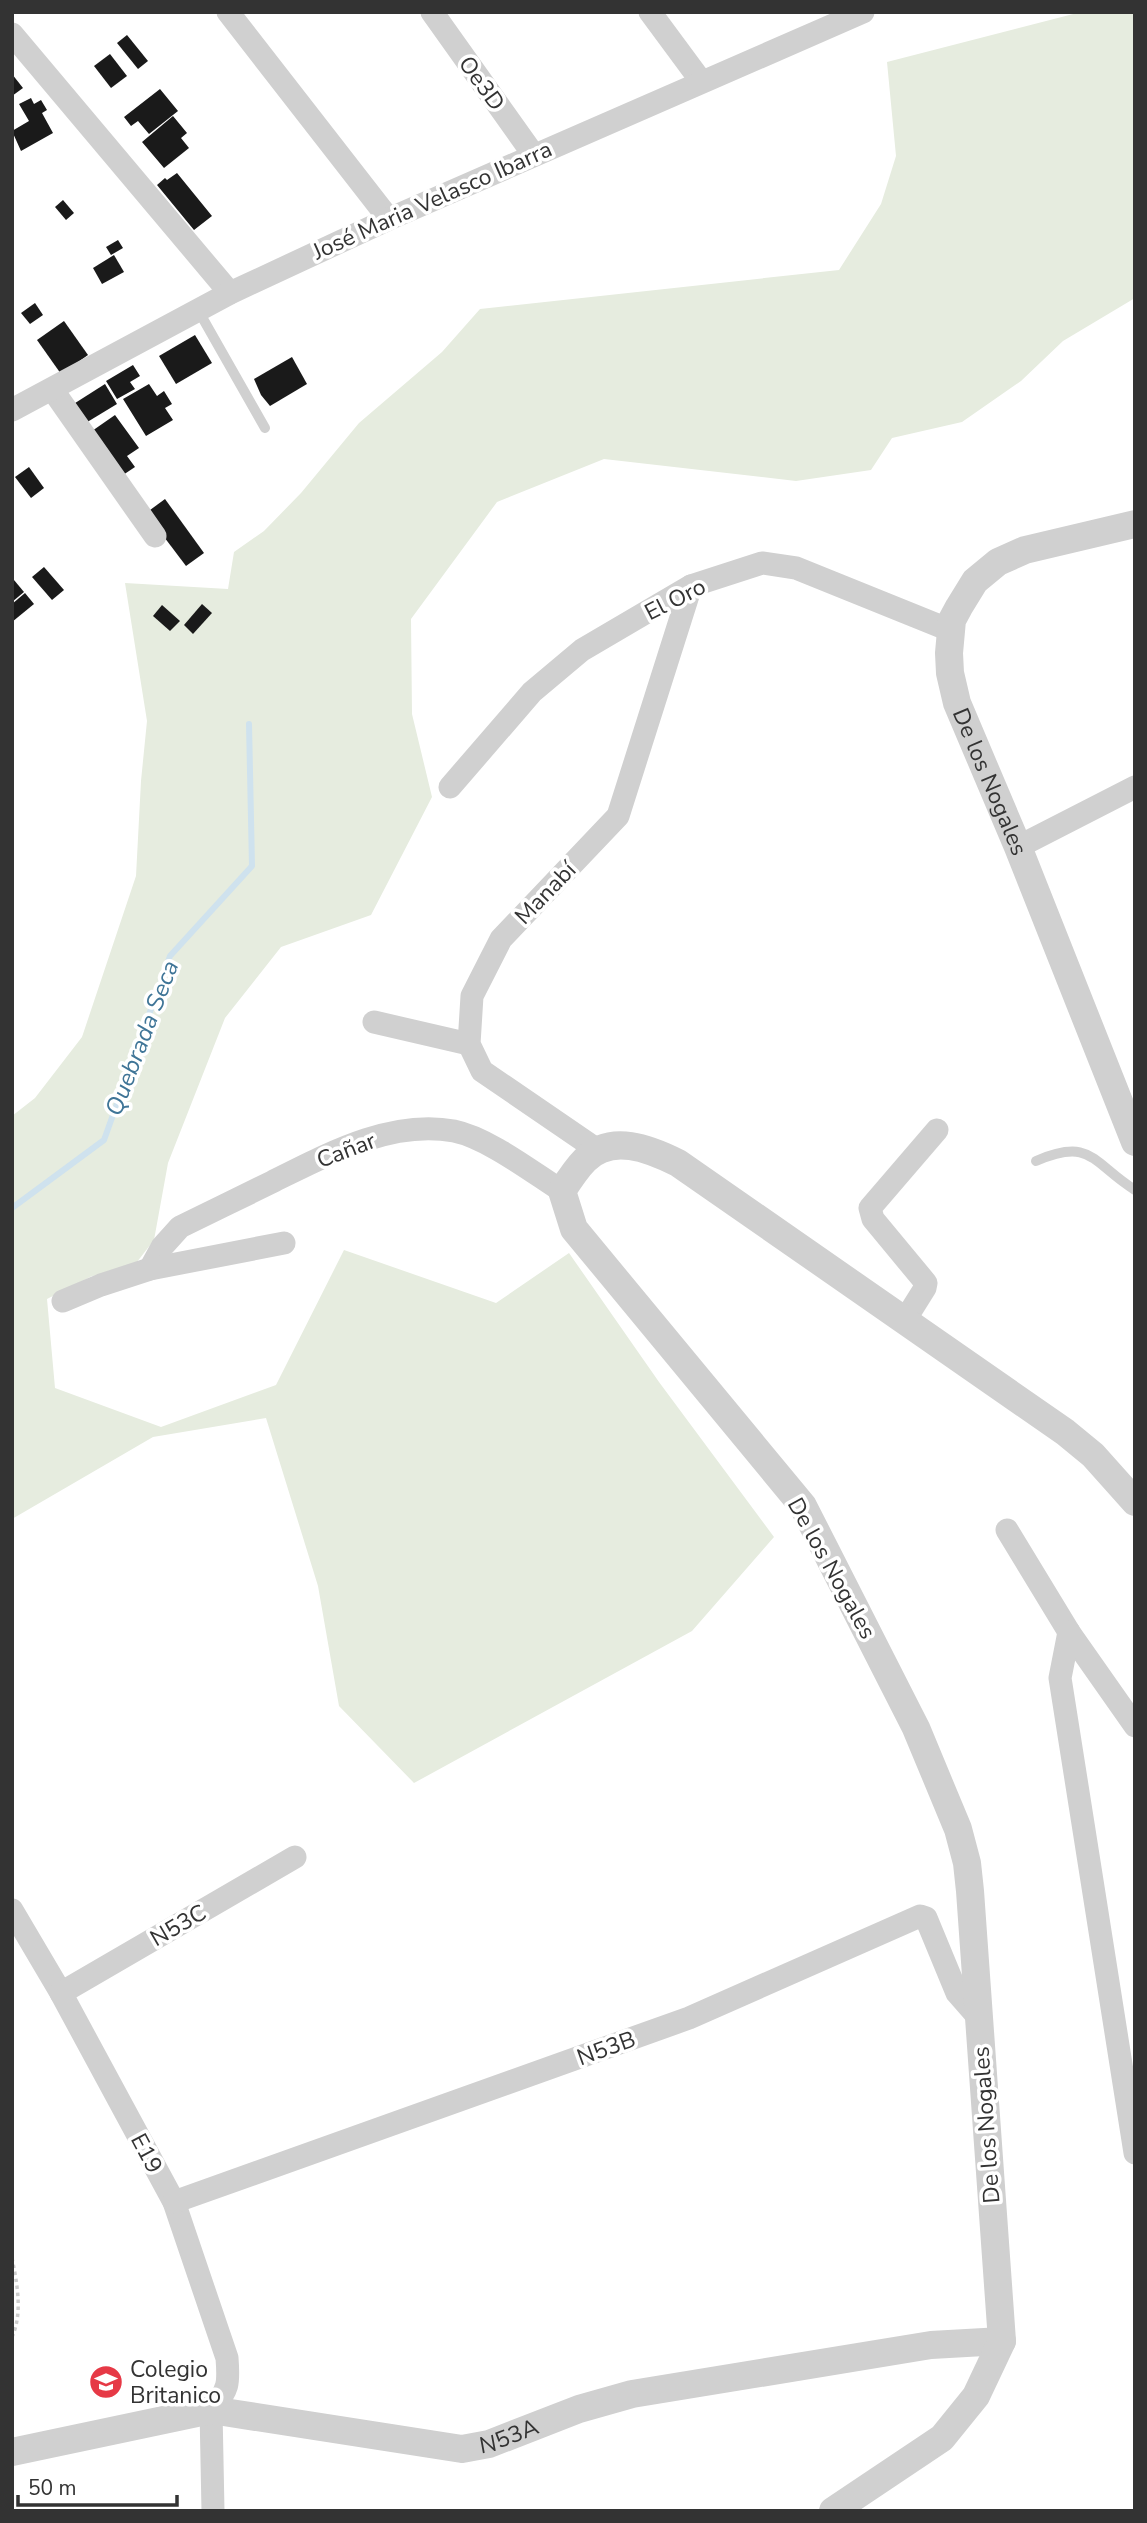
<svg xmlns="http://www.w3.org/2000/svg" width="1147" height="2523" font-family="'Nunito Sans',sans-serif">
<rect width="100%" height="100%" fill="#fff"/>
<polygon fill="#e6ecdf" points="1081,12 1135,12 1135,298 1063,341 1021,381 962,422 892,438 871,470 796,481 604,459 497,502 411,619 412,714 432,797 371,915 281,947 225,1018 168,1163 154,1240 130,1271 92,1276 47,1299 55,1388 161,1427 276,1385 344,1250 496,1303 569,1253 659,1382 774,1537 692,1631 414,1783 339,1706 318,1586 266,1418 153,1437 12,1519 12,1116 35,1098 82,1037 136,876 141,781 147,721 125,583 228,589 234,552 264,531 301,493 359,423 442,352 480,309 839,270 881,204 896,156 887,62"/>
<g fill="none" stroke-linecap="round" stroke-linejoin="round">
<polyline stroke="#cfe2ee" stroke-width="6" points="12,1208 104,1140 170,956 252,866 249,724"/>
</g>
<g fill="#1a1a1a">
<polygon points="127,35 148,61 138,69 117,43"/>
<polygon points="110,54 127,76 111,88 94,66"/>
<polygon points="12,74 23,88 12,96"/>
<polygon points="160,89 178,111 149,134 138,121 131,126 124,117"/>
<polygon points="31,98 34,104 41,100 47,110 42,113 53,133 21,151 12,131 29,121 19,104"/>
<polygon points="173,116 187,133 181,138 189,148 164,168 142,142"/>
<polygon points="177,173 212,216 194,230 157,185 165,178 167,180"/>
<polygon points="63,200 74,213 66,220 55,207"/>
<polygon points="118,240 123,248 111,255 106,247"/>
<polygon points="114,255 124,272 102,284 93,268"/>
<polygon points="35,303 43,315 30,324 21,313"/>
<polygon points="64,321 88,355 61,374 37,340"/>
<polygon points="195,335 212,363 176,384 159,356"/>
<polygon points="292,357 307,384 270,406 261,395 254,379"/>
<polygon points="133,365 140,376 130,382 135,389 117,399 106,381"/>
<polygon points="105,384 117,404 84,424 72,405"/>
<polygon points="149,384 157,396 164,391 172,404 165,408 173,420 146,436 123,399"/>
<polygon points="115,415 139,448 127,456 135,467 123,475 92,431"/>
<polygon points="29,467 44,488 31,498 15,477"/>
<polygon points="165,499 204,553 186,566 146,513"/>
<polygon points="44,567 64,590 52,600 32,577"/>
<polygon points="14,580 24,592 12,602 12,581"/>
<polygon points="25,593 34,604 12,622 12,604"/>
<polygon points="202,604 212,613 193,634 184,625"/>
<polygon points="162,605 180,621 170,631 153,616"/>
</g>
<g fill="none" stroke-linecap="round" stroke-linejoin="round">
<path stroke="#cdcdcd" stroke-width="3.5" stroke-dasharray="3.5 3.5" stroke-linecap="butt" d="M 12,2258 C 17,2283 23,2313 12,2337"/>
<g stroke="#d0d0d0" stroke-width="10">
<polyline points="198,310 265,428"/>
<path d="M 1036,1161 C 1092,1137 1092,1163 1135,1190"/>
</g>
<g stroke="#d0d0d0" stroke-width="23">
<polyline points="228,12 389,219"/>
<polyline points="432,12 533,154"/>
<polyline points="650,12 701,81"/>
<polyline points="12,34 230,293"/>
<polyline points="52,389 155,536"/>
<polyline points="12,410 230,293 389,219 863,12"/>
<polyline points="450,787 532,692 582,650 691,586 762,563 796,568 952,631"/>
<polyline points="1018,847 1135,787"/>
<polyline points="374,1022 469,1044"/>
<polyline points="599,1151 482,1071 469,1044 472,996 501,939 618,816 691,586"/>
<path d="M 150,1269 L 162,1247 L 180,1227 C 211,1212 241,1197 272,1182 C 326,1155 391,1119 454,1131 C 488,1138 532,1172 562,1191"/>
<polyline points="63,1301 101,1285 150,1269 284,1243"/>
<polyline points="905,1320 925,1288 926,1283 873,1219 870,1208 937,1130"/>
<polyline points="1007,1530 1069,1632 1135,1726"/>
<polyline points="1069,1632 1060,1678 1135,2153"/>
<path d="M 12,1910 L 61,1993 L 174,2202 L 227,2358 C 229,2383 229,2390 211,2410 L 213,2511"/>
<polyline points="61,1993 295,1857"/>
<polyline points="174,2202 689,2018 920,1916 926,1918 957,1993 978,2017"/>
</g>
<g stroke="#d0d0d0" stroke-width="28">
<path id="s1" d="M 1135,524 L 1025,550 L 998,562 L 975,581 L 959,607 L 952,620 L 949,653 L 950,673 L 957,703 L 1018,847 L 1135,1142"/>
<path id="s2" d="M 12,2452 L 211,2410 L 462,2449 L 489,2444 L 579,2409 L 632,2394 L 931,2345 L 1002,2341"/>
<path d="M 833,2511 L 942,2438 L 976,2396 L 1002,2341 L 970,1891 L 967,1863 L 958,1829 L 916,1728 L 803,1506 L 574,1229 L 562,1191 C 569,1180 576,1169 585,1160 C 611,1133 650,1149 678,1163 L 1065,1432 L 1093,1455 L 1135,1502"/>
</g>
</g>
<defs>
<g id="school-disc" transform="scale(1.75)"><circle r="9.5" fill="#e63946" stroke="#fff"/><path d="M0-5L7-2L0 1L-7-2ZM-4 1L0 2.5L4 1V4Q0 6-4 4Z" fill="#fff"/></g>
</defs>
<g fill-rule="evenodd">
<use href="#school-disc" x="106" y="2382"/>
</g>
<g text-anchor="middle" stroke-width="7" stroke-linejoin="round" paint-order="stroke">
<g font-size="23" fill="#333" stroke="#fff">
<text transform="translate(482 83) rotate(54)" y="8">Oe3D</text>
<text transform="translate(432 200) rotate(-24)" y="8">José Maria Velasco Ibarra</text>
<text transform="translate(675 599) rotate(-27)" y="8">El Oro</text>
<text dy="8" stroke="none"><textPath href="#s1" startOffset="387">De los Nogales</textPath></text>
<text transform="translate(545 893) rotate(-46)" y="8">Manabí</text>
<text transform="translate(346 1150) rotate(-21)" y="8">Cañar</text>
<text transform="translate(832 1568) rotate(61)" y="8">De los Nogales</text>
<text transform="translate(178 1925) rotate(-30)" y="8">N53C</text>
<text transform="translate(606 2048) rotate(-20)" y="8">N53B</text>
<text transform="translate(986 2125) rotate(-94)" y="8">De los Nogales</text>
<text transform="translate(147 2153) rotate(62)" y="8">E19</text>
<text dy="8" stroke="none"><textPath href="#s2" startOffset="506">N53A</textPath></text>
</g>
<g font-size="23" fill="#333" stroke="#fff" text-anchor="start">
<text x="130" y="2377">Colegio<tspan x="130" dy="26">Britanico</tspan></text>
</g>
<g font-size="24" font-style="italic" fill="#3f7597" stroke="#fff">
<text transform="translate(142 1038) rotate(-69)" y="8">Quebrada Seca</text>
</g>
</g>
<rect width="1147" height="2523" fill="none" stroke="#333333" stroke-width="28"/>
<path d="M18 2495v10h159v-10" fill="none" stroke="#333333" stroke-width="3.5"/>
<text x="28" y="2495" font-size="21" fill="#333333" stroke="#ffffff" stroke-width="5" paint-order="stroke">50 m</text>
</svg>
